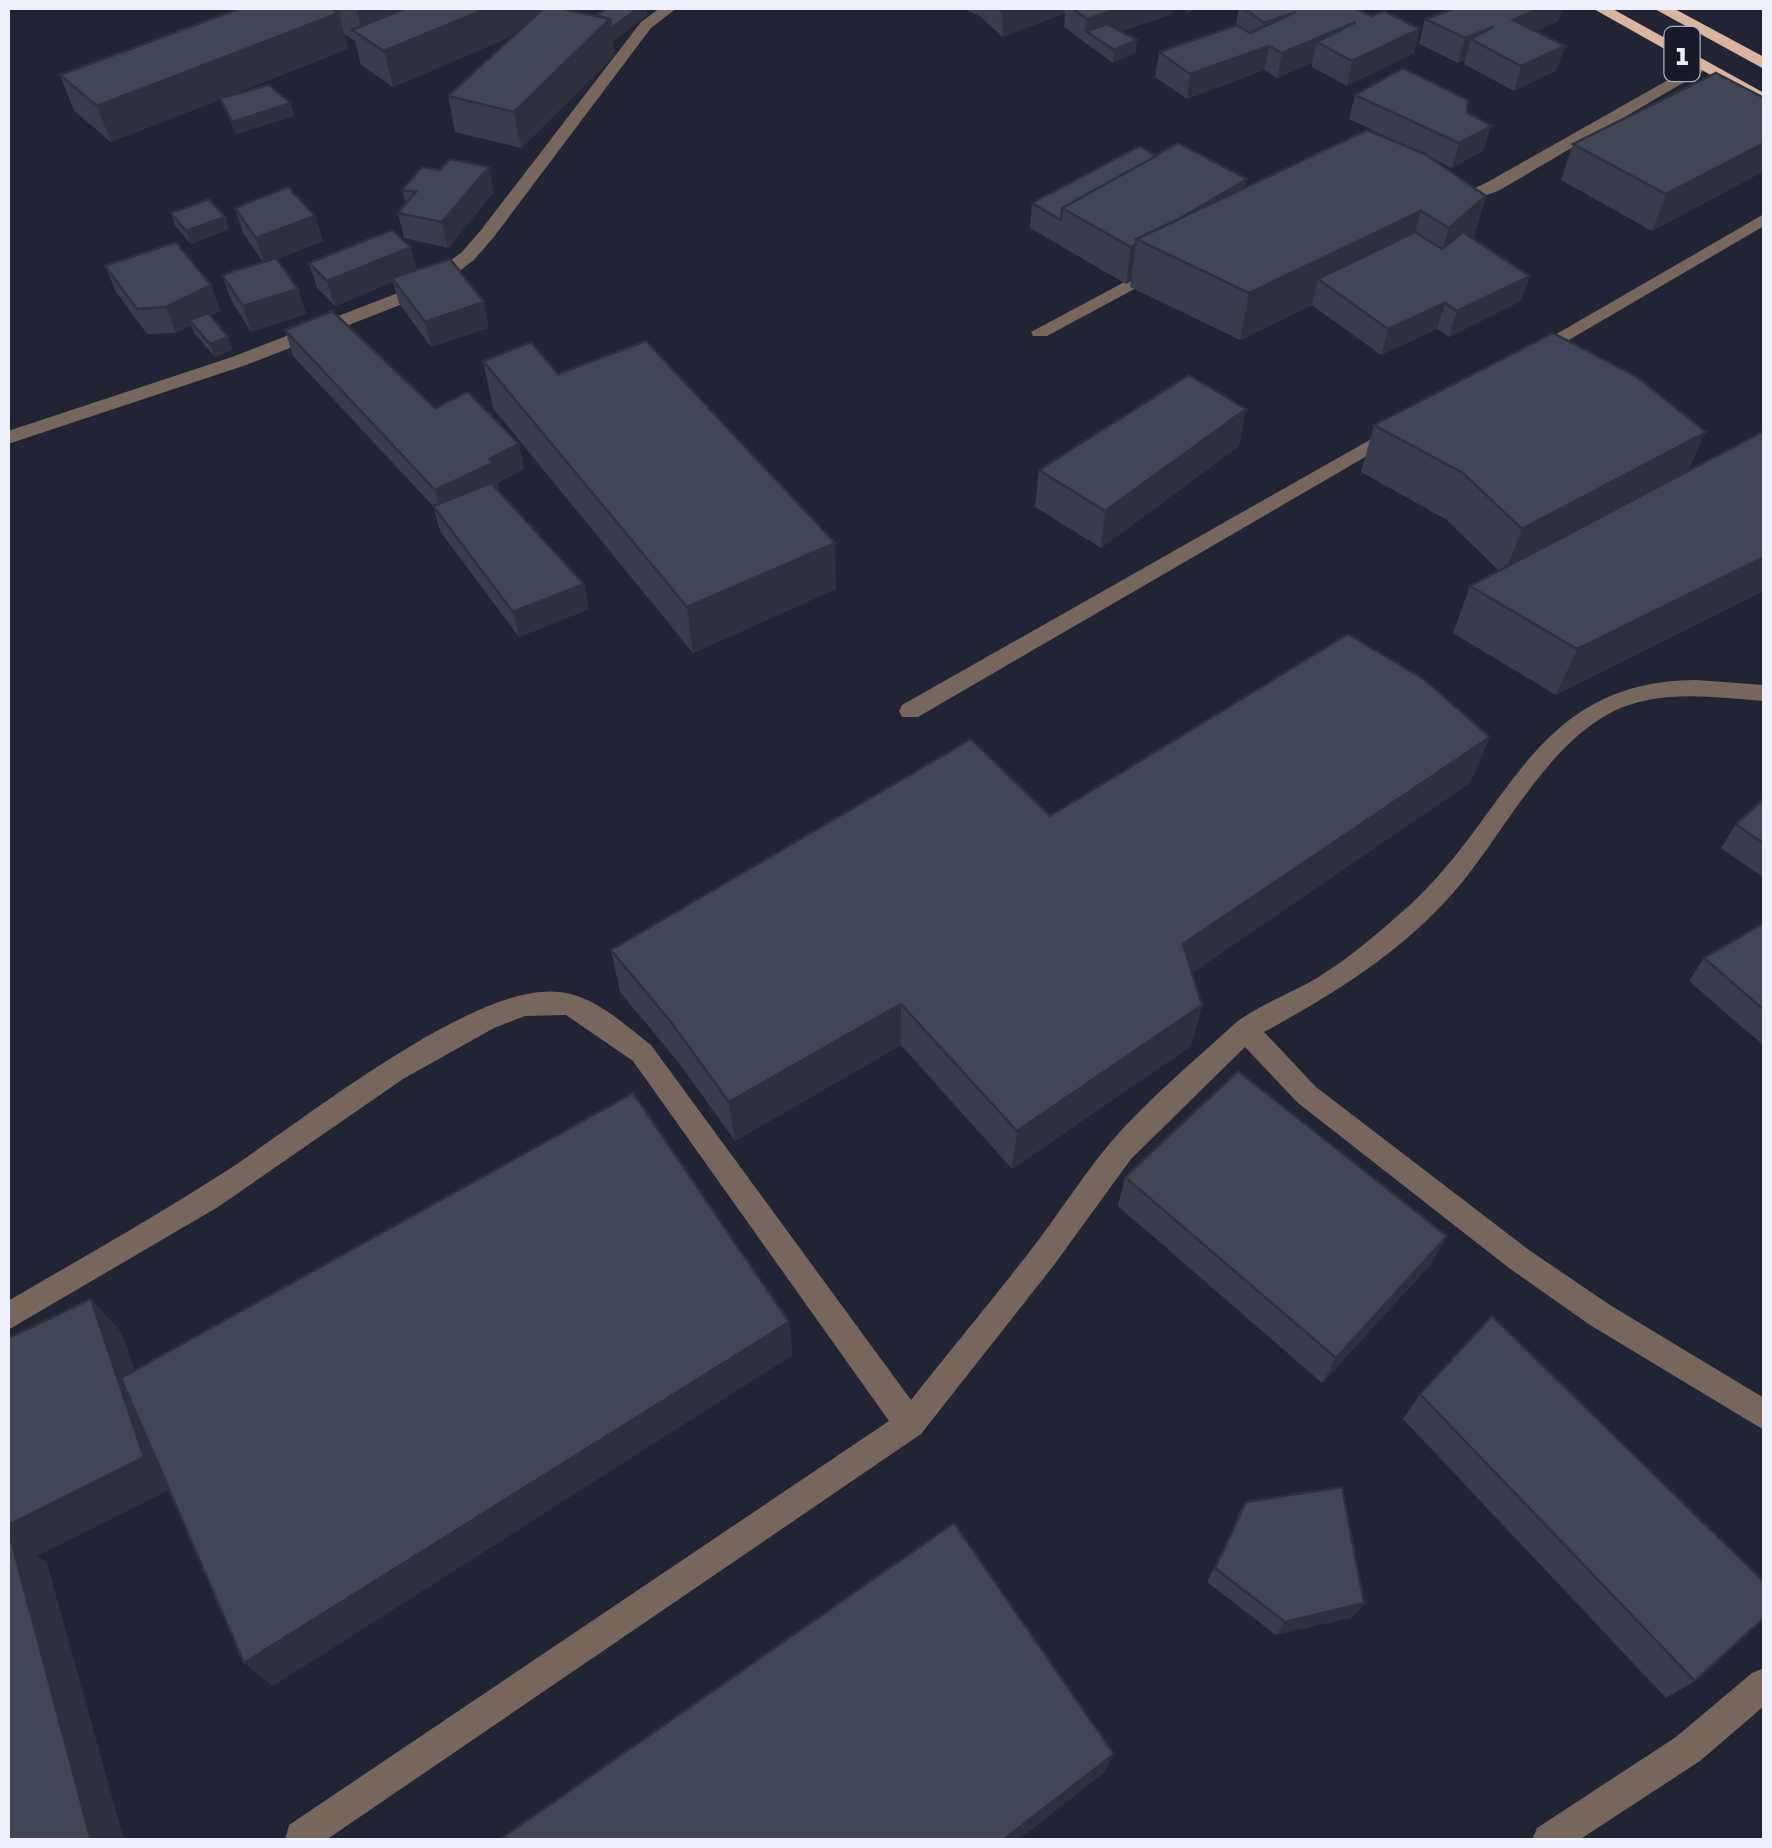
<svg xmlns="http://www.w3.org/2000/svg" width="1772" height="1848" font-family="'Zilla Slab',serif">
<rect width="100%" height="100%" fill="#202434"/>
<g fill="none" stroke-linecap="round" stroke-linejoin="round">
<g fill="#77665c" fill-rule="evenodd">
<polygon points="1698,63 1712,66 1498,191 1472,200 1439,191 1448,186 1470,190 1486,183"/>
<polygon points="1764,214 1764,226 1538,358 1524,358 1522,354"/>
<polygon points="1160,263 1166,264 1166,272 1047,336 1033,336 1031,332"/>
<polygon points="1396,425 1406,431 1403,435 918,717 902,717 899,711 902,705"/>
<path d="M 1696,680 L 1764,685 L 1764,701 C 1724,698 1683,692 1643,701 C 1557,719 1507,832 1453,893 C 1400,953 1334,994 1264,1032 L 1316,1087 L 1529,1250 L 1610,1305 L 1764,1398 L 1764,1430 L 1590,1325 L 1509,1268 L 1298,1103 L 1245,1047 L 1131,1159 L 1054,1265 L 921,1434 L 326,1840 L 285,1840 L 289,1825 L 889,1421 L 633,1061 L 566,1015 L 525,1016 L 494,1028 L 403,1079 L 218,1207 L 8,1330 L 8,1301 C 80,1259 153,1218 223,1173 C 298,1125 474,981 560,992 C 595,996 625,1025 651,1045 L 911,1400 C 952,1348 994,1298 1034,1246 C 1060,1212 1083,1175 1111,1142 C 1146,1101 1191,1064 1231,1027 C 1254,1006 1290,994 1317,978 C 1351,957 1382,930 1412,903 C 1512,810 1534,681 1696,680 Z"/>
<polygon points="1764,1668 1764,1706 1700,1761 1579,1840 1532,1840 1537,1828 1676,1737 1752,1673"/>
</g>
<polygon fill="#77665c" fill-rule="evenodd" points="660,8 677,8 651,28 493,238 474,260 428,294 246,365 8,444 8,431 232,357 416,286 462,252 481,230 641,22"/>
<g fill="#dab49d" fill-rule="evenodd">
<polygon points="1592,8 1611,8 1764,93 1764,105"/>
<polygon points="1653,8 1673,8 1764,57 1764,69"/>
</g>
</g>
<g fill="#383c4b">
<polygon points="241,8 559,8 595,15 647,15 613,41 615,55 521,148 455,132 448,96 514,35 393,87 361,65 355,41 344,34 348,49 233,94 294,116 236,134 221,99 111,142 74,111 60,75"/>
<polygon points="963,8 1173,8 1172,14 1121,31 1136,52 1113,63 1064,27 1065,13 1002,37 981,17"/>
<polygon points="1239,8 1354,8 1414,53 1347,86 1312,67 1312,63 1277,78 1264,70 1187,99 1155,77 1159,52 1236,25"/>
<polygon points="1438,8 1562,8 1558,21 1536,31 1557,70 1514,91 1464,64 1465,60 1458,63 1419,44 1425,19 1445,11"/>
<polygon points="1355,95 1467,112 1491,126 1483,151 1452,168 1429,157 1486,196 1473,238 1521,301 1449,337 1437,329 1381,355 1312,305 1240,340 1130,287 1131,281 1126,284 1030,228 1032,203 1155,156 1245,188 1406,146 1349,119"/>
<polygon points="1764,98 1764,171 1652,231 1561,180 1573,144"/>
<polygon points="402,190 494,192 448,248 404,238 398,213 406,204"/>
<polygon points="235,208 315,216 323,241 277,259 298,289 306,314 251,332 231,300 222,275 263,262 243,233"/>
<polygon points="171,213 229,229 191,244 175,226"/>
<polygon points="309,263 416,270 489,328 431,347 399,303 393,282 335,306 317,288"/>
<polygon points="105,266 211,285 220,311 210,316 228,337 232,350 215,357 194,333 191,325 176,333 147,334 116,292"/>
<polygon points="285,330 435,408 519,444 524,469 497,483 499,488 497,489 584,584 589,609 519,637 440,531 433,506 293,356"/>
<polygon points="483,361 558,374 836,589 693,653 493,408"/>
<polygon points="1246,409 1239,446 1101,548 1035,507 1039,470"/>
<polygon points="1374,425 1706,432 1556,695 1453,633 1470,586 1499,571 1447,520 1361,472"/>
<polygon points="1471,782 1192,973 1202,1005 1191,1046 1012,1169 901,1045 735,1141 679,1063 620,992 611,950 1050,816"/>
<polygon points="1764,799 1764,878 1721,848 1736,824"/>
<polygon points="1764,923 1764,1046 1689,981 1704,958"/>
<polygon points="1125,1177 1431,1264 1322,1383 1118,1206"/>
<polygon points="1420,1394 1695,1681 1666,1698 1403,1419"/>
<polygon points="1246,1502 1364,1603 1353,1617 1276,1635 1207,1582"/>
</g>
<g fill="#2e313d">
<polygon points="366,8 454,8 363,37 357,11"/>
<polygon points="488,8 558,8 559,16 393,87 384,51"/>
<polygon points="639,8 646,8 647,15 613,41 615,55 521,148 514,112 610,19"/>
<polygon points="1016,8 1065,8 1065,13 1002,37 1003,12"/>
<polygon points="1121,8 1173,8 1172,14 1098,39 1086,31 1087,19"/>
<polygon points="1186,8 1200,8 1185,14"/>
<polygon points="1540,8 1562,8 1558,21 1506,44 1513,20"/>
<polygon points="339,13 348,49 111,142 97,106"/>
<polygon points="1356,22 1317,42 1312,63 1277,78 1282,53"/>
<polygon points="1493,27 1471,39 1465,60 1458,63 1465,38"/>
<polygon points="1420,29 1414,53 1347,86 1352,61"/>
<polygon points="1137,40 1136,52 1113,63 1114,50"/>
<polygon points="1269,46 1264,70 1187,99 1190,74"/>
<polygon points="1565,46 1557,70 1514,91 1521,66"/>
<polygon points="291,103 294,116 236,134 232,122"/>
<polygon points="1491,126 1483,151 1452,168 1459,143"/>
<polygon points="1764,143 1764,171 1652,231 1666,194"/>
<polygon points="489,167 494,192 448,248 442,222"/>
<polygon points="1247,179 1240,216 1141,241"/>
<polygon points="1486,196 1472,243 1435,275 1449,228"/>
<polygon points="1421,211 1408,258 1318,279 1312,305 1240,340 1249,293"/>
<polygon points="315,216 323,241 265,264 256,238"/>
<polygon points="225,217 229,229 191,244 186,231"/>
<polygon points="1136,244 1131,281 1126,284 1131,247"/>
<polygon points="411,247 417,272 392,278 393,282 335,306 327,281"/>
<polygon points="1530,276 1521,301 1449,337 1457,311"/>
<polygon points="211,285 220,311 193,324 189,320 191,325 176,333 166,307"/>
<polygon points="298,289 306,314 251,332 243,306"/>
<polygon points="484,302 489,328 431,347 425,322"/>
<polygon points="1445,303 1437,329 1381,355 1388,329"/>
<polygon points="228,337 232,350 215,357 210,344"/>
<polygon points="1246,409 1239,446 1101,548 1105,511"/>
<polygon points="1706,432 1684,480 1504,575 1522,529"/>
<polygon points="519,444 524,469 497,483 499,488 442,515 435,490 489,459"/>
<polygon points="835,543 836,589 693,653 687,607"/>
<polygon points="1764,557 1764,591 1556,695 1577,649"/>
<polygon points="584,584 589,609 519,637 513,612"/>
<polygon points="1490,737 1471,782 1173,986 1183,944"/>
<polygon points="901,1004 901,1045 735,1141 729,1102"/>
<polygon points="1202,1005 1191,1046 1012,1169 1017,1131"/>
<polygon points="1447,1236 1431,1264 1322,1383 1336,1358"/>
<polygon points="91,1299 122,1333 175,1487 37,1556 47,1563 124,1840 91,1840 8,1571 8,1525"/>
<polygon points="789,1322 793,1355 273,1686 244,1663"/>
<polygon points="1364,1603 1353,1617 1276,1635 1285,1622"/>
<polygon points="1114,1754 1104,1773 1018,1840 1003,1840"/>
</g>
<g fill="#414657" stroke="#2e313d" stroke-width="2.5">
<polygon points="241,8 331,8 339,13 97,106 60,75"/>
<polygon points="406,8 488,8 384,51 352,30"/>
<polygon points="544,8 559,8 610,19 514,112 448,96"/>
<polygon points="608,8 639,8 611,28 610,19 595,15"/>
<polygon points="998,8 1016,8 1003,12"/>
<polygon points="1072,8 1121,8 1087,19"/>
<polygon points="1244,8 1354,8 1372,16 1384,11 1420,29 1352,61 1317,42 1356,22 1282,53 1269,46 1190,74 1159,52 1237,25 1250,33 1296,12 1264,23"/>
<polygon points="1456,8 1540,8 1513,20 1565,46 1521,66 1471,39 1493,27 1465,38 1425,19"/>
<polygon points="1107,24 1137,40 1114,50 1086,31"/>
<polygon points="1403,68 1468,100 1467,112 1491,126 1459,143 1355,95"/>
<polygon points="1716,73 1764,98 1764,143 1666,194 1573,144"/>
<polygon points="269,85 291,103 232,122 220,98"/>
<polygon points="1367,130 1425,154 1486,196 1449,228 1421,211 1249,293 1136,239"/>
<polygon points="1178,143 1247,179 1177,220 1136,239 1136,244 1131,247 1062,208"/>
<polygon points="1140,146 1156,156 1062,208 1061,220 1032,203"/>
<polygon points="450,159 489,167 442,222 398,213 416,192 402,190 422,167 440,170"/>
<polygon points="288,187 315,216 256,238 235,208"/>
<polygon points="209,199 225,217 186,231 171,213"/>
<polygon points="392,230 411,247 327,281 309,263"/>
<polygon points="1415,232 1442,249 1463,232 1530,276 1457,311 1445,303 1388,329 1318,279"/>
<polygon points="176,242 211,285 166,307 137,309 105,266"/>
<polygon points="276,258 298,289 243,306 222,275"/>
<polygon points="450,259 484,302 425,322 392,278"/>
<polygon points="332,311 435,408 468,392 519,444 489,459 493,463 435,490 285,330"/>
<polygon points="208,313 228,337 210,344 189,320"/>
<polygon points="1553,333 1637,377 1706,432 1522,529 1463,473 1374,425"/>
<polygon points="646,341 835,543 687,607 483,361 531,342 558,374"/>
<polygon points="1189,375 1246,409 1105,511 1039,470"/>
<polygon points="1764,431 1764,557 1577,649 1470,586"/>
<polygon points="491,483 584,584 513,612 433,506"/>
<polygon points="1348,634 1425,680 1490,737 1183,944 1202,1005 1017,1131 901,1004 729,1102 671,1022 611,950 971,739 1050,816"/>
<polygon points="1764,799 1764,844 1736,824"/>
<polygon points="1764,923 1764,1010 1704,958"/>
<polygon points="1238,1071 1447,1236 1336,1358 1125,1177"/>
<polygon points="633,1093 789,1322 244,1663 121,1378"/>
<polygon points="91,1299 144,1457 8,1525 8,1338"/>
<polygon points="1492,1316 1764,1582 1764,1618 1695,1681 1420,1394"/>
<polygon points="1342,1487 1364,1603 1285,1622 1215,1568 1246,1502"/>
<polygon points="954,1523 1114,1754 1003,1840 499,1840"/>
<polygon points="10,1536 91,1840 8,1840 8,1538"/>
</g>
<g text-anchor="middle" stroke-width="10" stroke-linejoin="round" paint-order="stroke">
<rect fill="#171b29" stroke="#aeb1bd" stroke-width="2.5" x="1664.5" y="27" width="35" height="54" rx="8"/>
<g font-size="32" font-weight="bold" fill="#eef1fc">
<text x="1682" y="65">1</text>
</g>
</g>
<rect width="1772" height="1848" fill="none" stroke="#eef1fc" stroke-width="20"/>
</svg>
